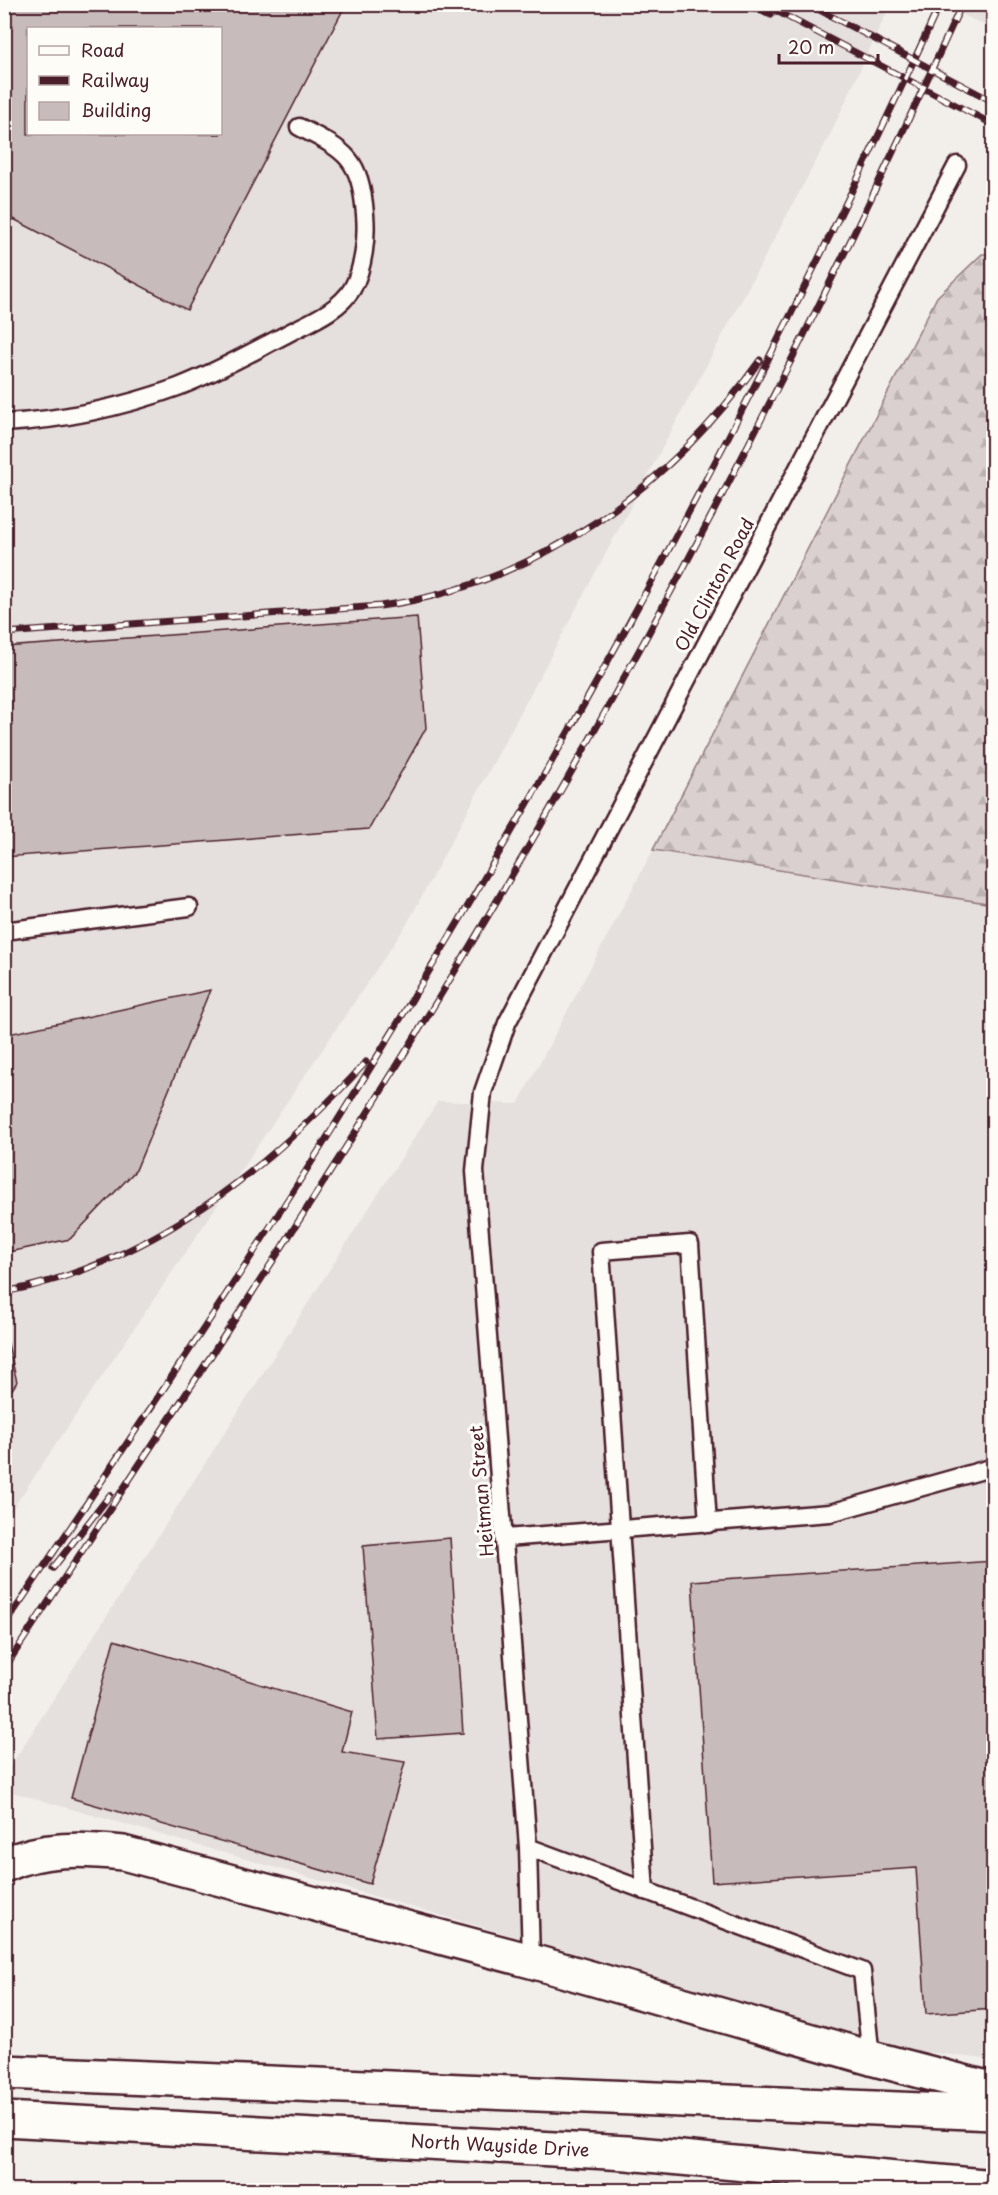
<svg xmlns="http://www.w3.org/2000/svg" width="998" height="2195" font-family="'Playpen Sans',sans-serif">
<defs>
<pattern id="forest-firs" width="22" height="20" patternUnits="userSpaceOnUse" patternTransform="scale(1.5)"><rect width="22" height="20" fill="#d9d0cf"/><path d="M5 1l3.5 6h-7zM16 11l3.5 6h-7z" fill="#bcb2b2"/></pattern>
</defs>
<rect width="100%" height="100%" fill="#f2efeb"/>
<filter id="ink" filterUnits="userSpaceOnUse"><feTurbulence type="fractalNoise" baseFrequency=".0167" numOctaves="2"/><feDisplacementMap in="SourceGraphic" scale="12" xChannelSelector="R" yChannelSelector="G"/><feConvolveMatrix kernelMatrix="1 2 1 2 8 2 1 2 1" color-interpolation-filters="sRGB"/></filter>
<g filter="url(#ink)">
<g fill="#e5dfdd" fill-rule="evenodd">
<path d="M 5,5 L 890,5 L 830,135 L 407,924 L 5,1520 ZM 28,28 L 220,28 L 220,134 L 28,134 Z"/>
<polygon points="941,5 993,5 993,29"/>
<polygon points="653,850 993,904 993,2060 911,2050 5,1790 4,1776 438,1101 518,1104"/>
</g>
<polygon fill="url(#forest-firs)" stroke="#92787d" stroke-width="1.5" points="982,254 993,254 993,904 653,850 937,297"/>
<g fill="#c8bbbb" stroke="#4a1f2b" stroke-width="1.5" fill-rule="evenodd">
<path d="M 4,4 L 346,4 L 187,310 L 4,214 ZM 28,28 L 220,28 L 220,134 L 28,134 Z"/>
<polygon points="417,617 426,728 369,829 4,857 4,647"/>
<polygon points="210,990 136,1170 70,1239 4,1253 4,1035"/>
<polygon points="4,1327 17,1382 4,1401"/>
<polygon points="450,1538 463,1733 378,1739 363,1546"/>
<polygon points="994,1561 994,2009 926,2014 916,1868 712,1882 692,1581"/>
<polygon points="114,1640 352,1712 342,1752 405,1762 370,1884 71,1798"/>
</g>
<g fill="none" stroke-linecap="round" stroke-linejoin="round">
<g stroke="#4a1f2b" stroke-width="21">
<g id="service">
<path d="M 4,423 C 63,420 123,407 178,387 C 215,373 250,353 285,335 C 307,323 338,312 352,289 C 364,268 367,237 365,214 C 360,157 346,151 299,127"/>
<polyline points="4,931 189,907"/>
<polyline points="505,1538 830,1513 994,1467"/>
<polyline points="528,1847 862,1971 871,2058"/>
<polyline points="645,1891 601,1251 690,1244 708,1524"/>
<polyline points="531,1961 528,1847 475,1171 483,1092 507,1023 957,165"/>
</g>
</g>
<g stroke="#4a1f2b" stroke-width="38">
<g id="primary">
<path d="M 4,1865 C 42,1847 83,1849 123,1853 L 531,1961 L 871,2058 L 994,2090"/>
<polyline points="4,2072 994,2113"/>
<polyline points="4,2119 627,2153 994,2187"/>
</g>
</g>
<use href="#service" stroke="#fdfcf7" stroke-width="16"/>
<use href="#primary" stroke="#fdfcf7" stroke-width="33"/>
<g stroke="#4a1f2b" stroke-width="7">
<g id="rail">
<polyline points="746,4 771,15"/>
<polyline points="763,4 994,125"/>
<polyline points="808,4 994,102"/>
<path d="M 4,633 L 380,606 C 536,585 670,487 760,360"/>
<path d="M 4,1292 C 150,1265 269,1169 366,1062"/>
<polyline points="53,1568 110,1495"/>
<path d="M 4,1626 C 111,1467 219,1309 321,1147 C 552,780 759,398 940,4"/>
<path d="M 4,1669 C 157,1437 312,1208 455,971 C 643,659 811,335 962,4"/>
</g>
</g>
<use href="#rail" stroke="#fdfcf7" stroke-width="4.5" stroke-dasharray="14" stroke-linecap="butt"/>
</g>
</g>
<g text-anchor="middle" stroke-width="6" stroke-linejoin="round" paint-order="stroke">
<g font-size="18" fill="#4a1f2b" stroke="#fdfcf7">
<text transform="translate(715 585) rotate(-62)" y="6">Old Clinton Road</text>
<text transform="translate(482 1491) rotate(-95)" y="6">Heitman Street</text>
<text transform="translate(500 2146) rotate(3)" y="6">North Wayside Drive</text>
</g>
</g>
<rect width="998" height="2195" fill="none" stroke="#fdfcf7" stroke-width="24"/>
<rect x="12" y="12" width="974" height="2171" fill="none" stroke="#4a1f2b" stroke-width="2" filter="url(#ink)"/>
<rect x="27" y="27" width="195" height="108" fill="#fdfcf7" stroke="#b5a4a5" stroke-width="1.5"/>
<rect x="39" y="46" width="30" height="9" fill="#fdfcf7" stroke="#b5a4a5" stroke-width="1.5"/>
<text x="81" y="57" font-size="18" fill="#4a1f2b">Road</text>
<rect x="39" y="76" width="30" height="9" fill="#4a1f2b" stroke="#b5a4a5" stroke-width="1.5"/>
<text x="81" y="87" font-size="18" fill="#4a1f2b">Railway</text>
<rect x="39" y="102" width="30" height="18" fill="#c8bbbb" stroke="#b5a4a5" stroke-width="1.5"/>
<text x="81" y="117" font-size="18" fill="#4a1f2b">Building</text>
<path d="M779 54v9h99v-9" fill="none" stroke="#4a1f2b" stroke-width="3"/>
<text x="788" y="54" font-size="18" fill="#4a1f2b" stroke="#fdfcf7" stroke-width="4.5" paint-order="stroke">20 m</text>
</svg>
